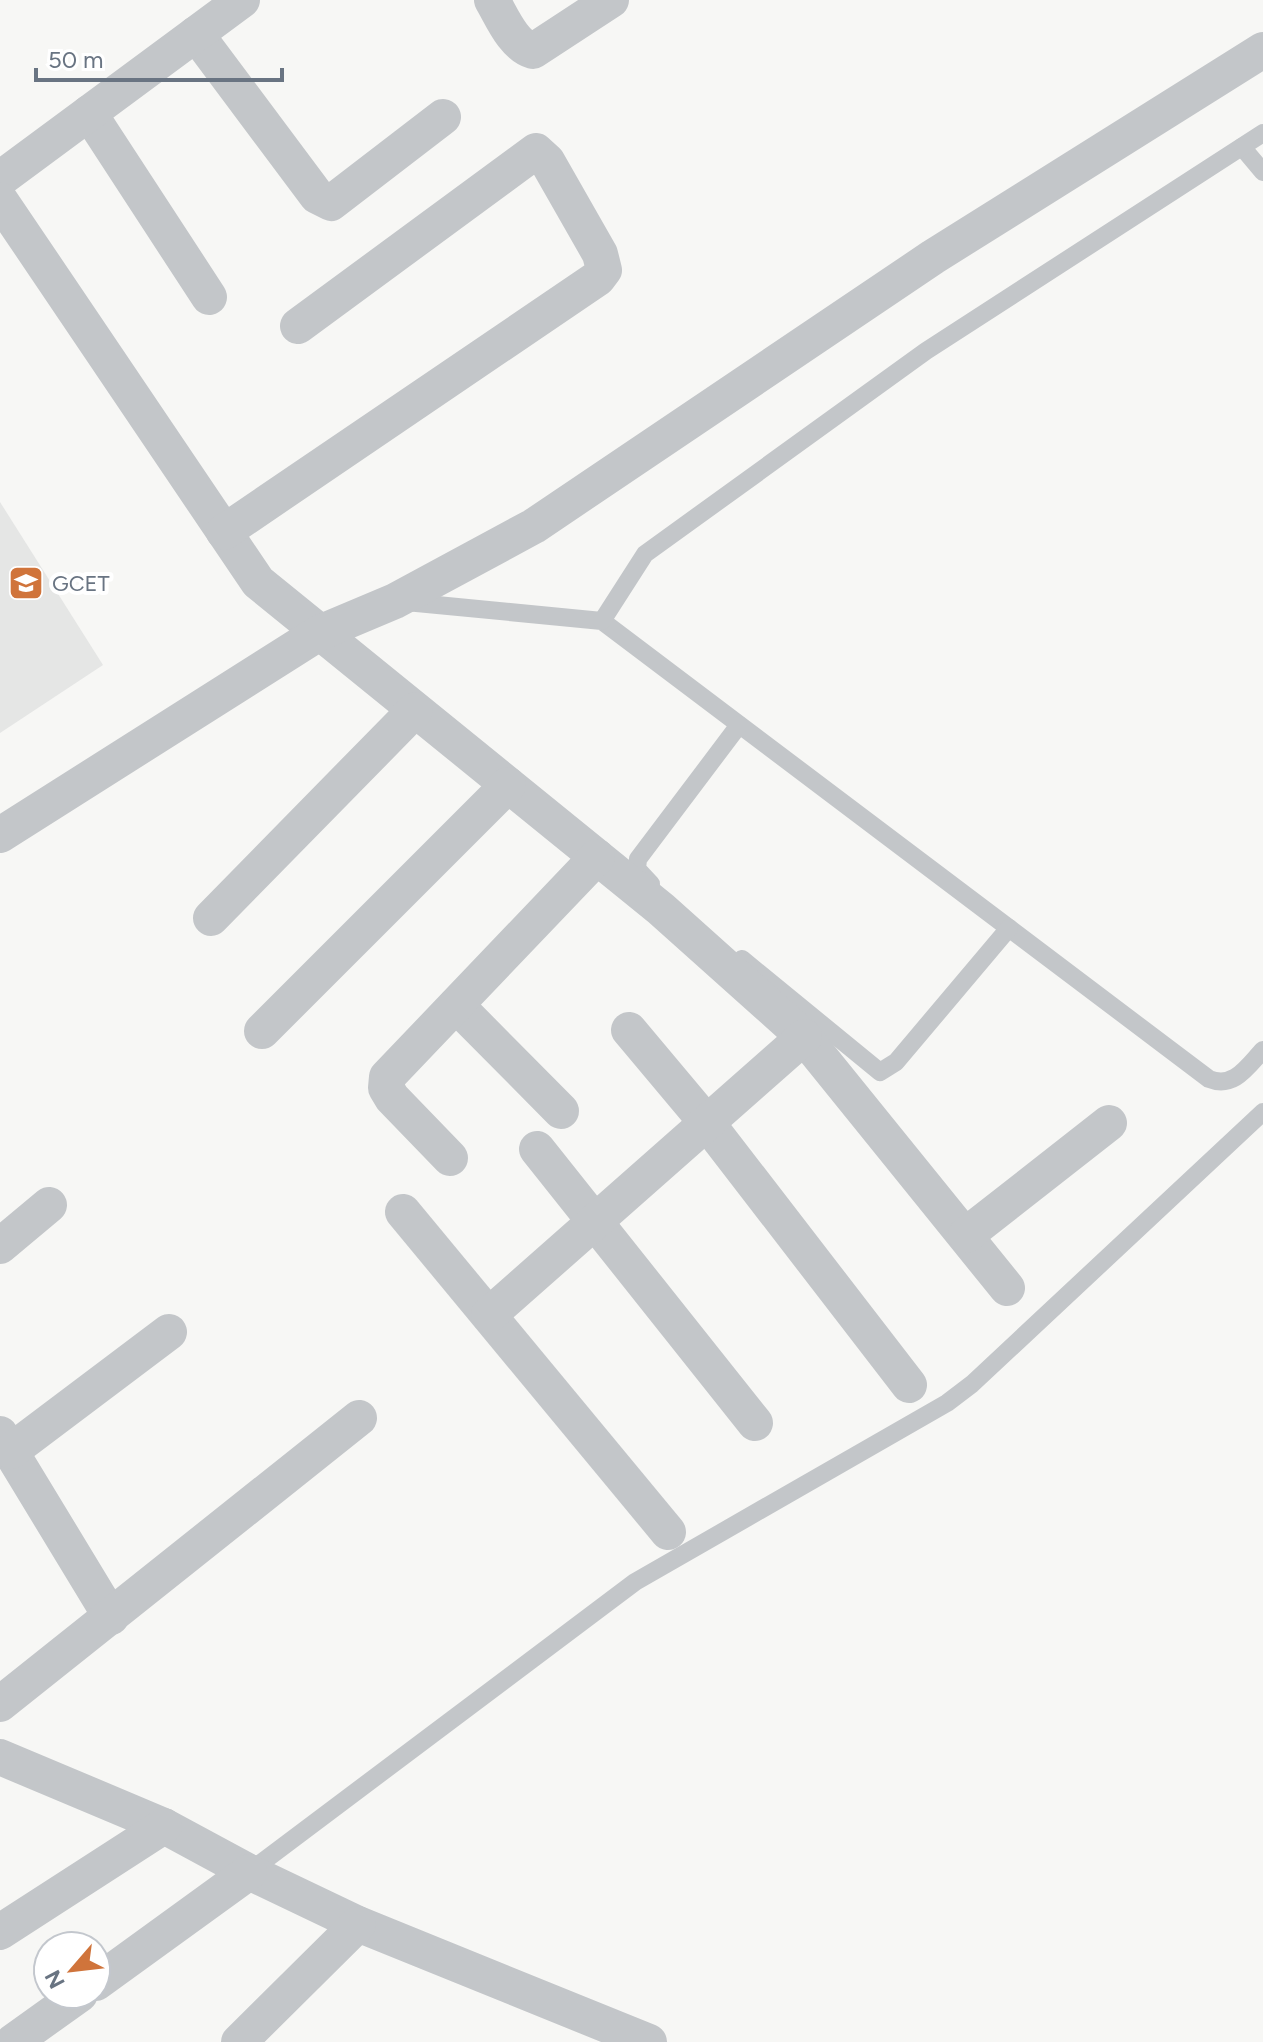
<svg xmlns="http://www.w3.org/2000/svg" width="1263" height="2042" font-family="Figtree,sans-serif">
<rect width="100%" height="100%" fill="#f7f7f5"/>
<polygon fill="#e5e6e5" points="0,502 103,665 0,733"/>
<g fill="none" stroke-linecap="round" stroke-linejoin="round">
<g stroke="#c3c6c9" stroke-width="18">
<polyline points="1242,147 1263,172"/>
<path d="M 406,602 L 602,621 L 1209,1079 C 1234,1089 1247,1067 1263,1050"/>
<polyline points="602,621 645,554 926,351 1263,133"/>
<polyline points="651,884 637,869 638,859 739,725"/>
<polyline points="742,959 880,1072 896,1062 1009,928"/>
<polyline points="249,1872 635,1582 947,1403 972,1384 1263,1112"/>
</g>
<g stroke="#c3c6c9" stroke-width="36">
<path d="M 492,0 C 502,17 513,45 533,51 L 611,0"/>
<polyline points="196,34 317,196 331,203 443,117"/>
<polyline points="89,113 209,297"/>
<polyline points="0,179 242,0"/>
<polyline points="0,200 258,582 661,909 804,1037 1007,1288"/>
<polyline points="224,532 598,278 604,270 600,254 547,161 536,151 298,326"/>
<polyline points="0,835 319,633 395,601 534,526 933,257 1263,50"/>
<polyline points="211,918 415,710"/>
<polyline points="456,1005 561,1111"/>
<polyline points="629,1030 707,1123 909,1385"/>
<polyline points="262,1031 508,785"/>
<polyline points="537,1149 755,1423"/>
<polyline points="450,1158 392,1098 386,1088 387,1077 597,857"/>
<polyline points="403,1212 668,1532"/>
<polyline points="966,1235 1109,1123"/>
<polyline points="0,1246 49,1205"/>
<polyline points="489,1315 804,1037"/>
<polyline points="0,1434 111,1617"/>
<polyline points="11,1451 169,1332"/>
<polyline points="0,1704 359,1418"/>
<polyline points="0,1757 164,1826 249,1872 358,1924 649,2042"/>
<polyline points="0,1932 164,1826"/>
<polyline points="96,1983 249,1872"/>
<polyline points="13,2042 80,1994"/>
<polyline points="239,2042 358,1924"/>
</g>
</g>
<defs>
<g id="university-square" transform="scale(1.8)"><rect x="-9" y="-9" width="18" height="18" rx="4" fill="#d0743b" stroke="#fff"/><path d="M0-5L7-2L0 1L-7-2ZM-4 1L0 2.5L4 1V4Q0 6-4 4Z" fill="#fff"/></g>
</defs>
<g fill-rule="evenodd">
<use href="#university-square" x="26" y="583"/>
</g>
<g text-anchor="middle" stroke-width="8" stroke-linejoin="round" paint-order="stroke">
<g font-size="22" fill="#697482" stroke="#fff" text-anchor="start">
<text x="52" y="591">GCET</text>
</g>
</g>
<g transform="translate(72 1970) rotate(242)"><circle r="38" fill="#ffffff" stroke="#c3c7cd" stroke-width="2"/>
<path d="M0-6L14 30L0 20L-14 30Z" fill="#d0743b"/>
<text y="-12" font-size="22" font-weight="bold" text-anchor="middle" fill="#697482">N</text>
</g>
<path d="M36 68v12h246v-12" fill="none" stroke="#697482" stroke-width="4"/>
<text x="48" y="68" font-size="24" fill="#697482" stroke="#ffffff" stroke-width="6" paint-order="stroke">50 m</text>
</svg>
